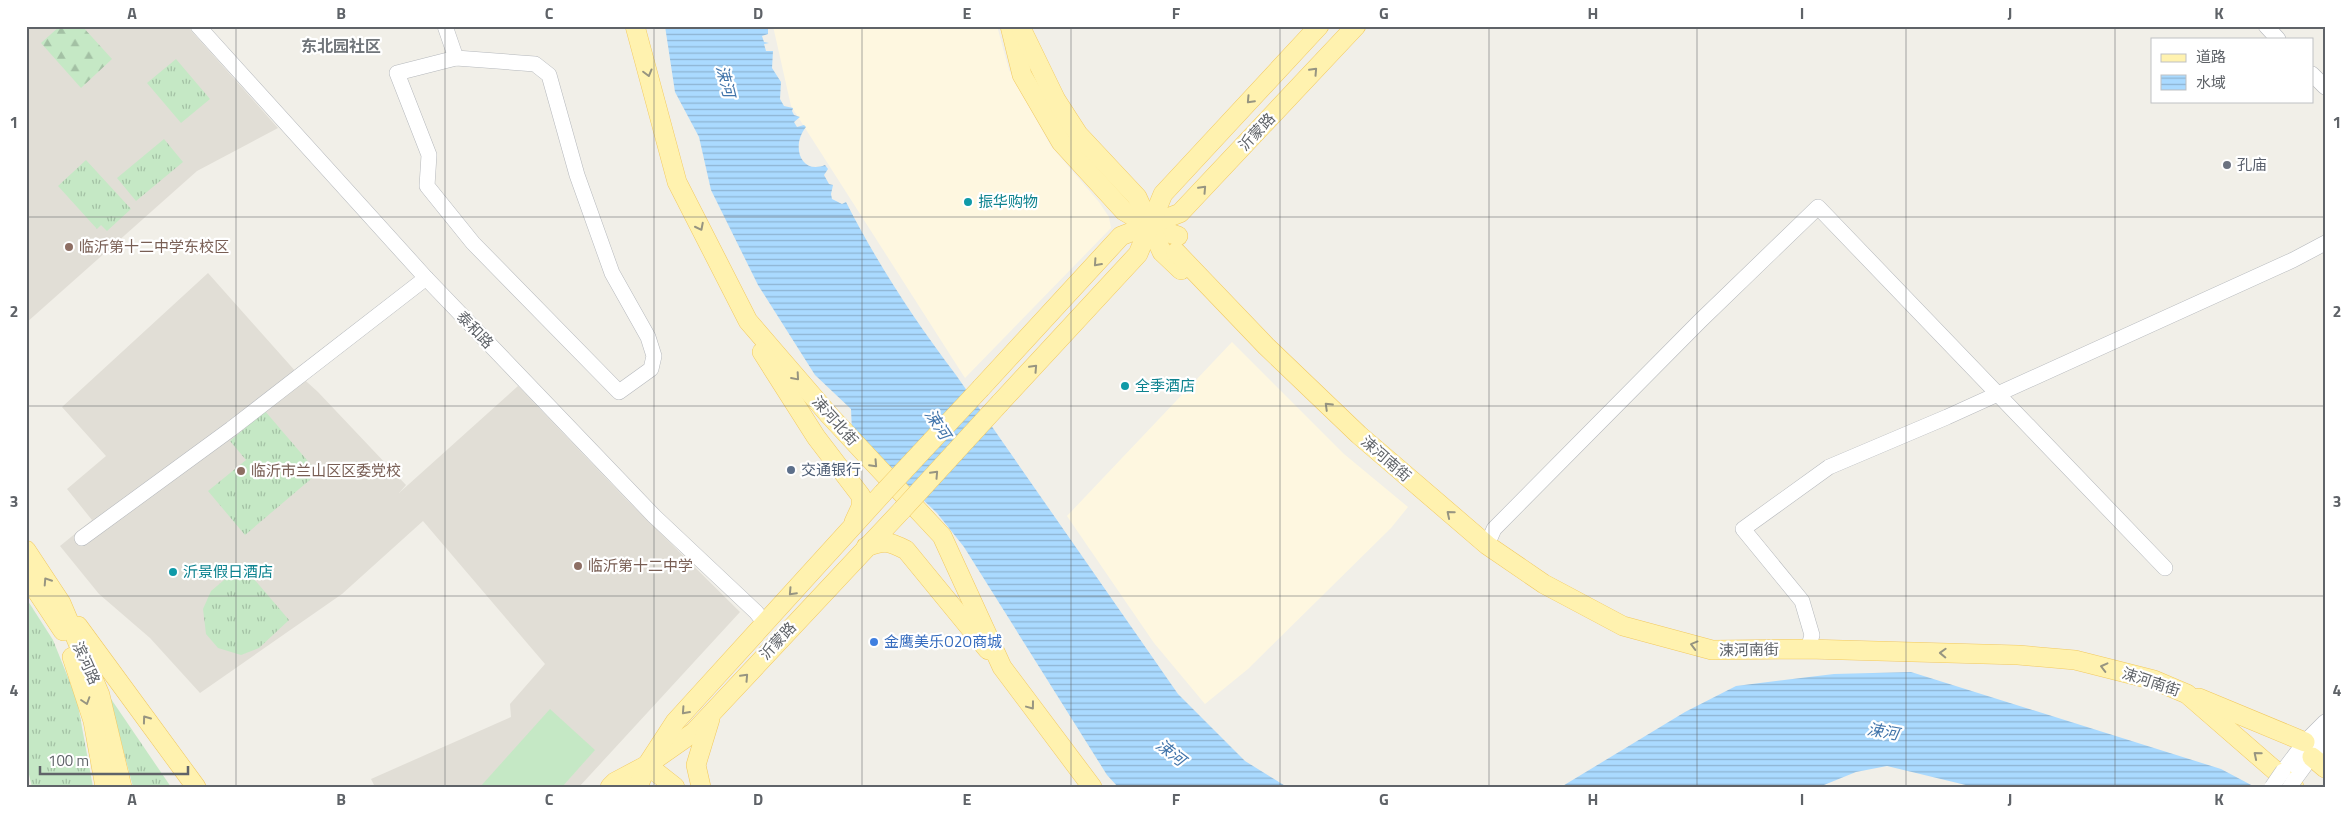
<svg xmlns="http://www.w3.org/2000/svg" width="2351" height="813" font-family="'Titillium Web','Noto Sans SC',sans-serif">
<defs>
<pattern id="grass-tufts" width="24" height="20" patternUnits="userSpaceOnUse" patternTransform="scale(1.25)"><rect width="24" height="20" fill="#c5e8c5"/><path d="M3 7l-1-3M5 7V3M7 7l1-3M15 17l-1-3M17 17v-4M19 17l1-3" fill="none" stroke="#a3c0a4"/></pattern>
<pattern id="forest-firs" width="22" height="20" patternUnits="userSpaceOnUse" patternTransform="scale(1.25)"><rect width="22" height="20" fill="#c5e8c5"/><path d="M5 1l3.5 6h-7zM16 11l3.5 6h-7z" fill="#a3c0a4"/></pattern>
<pattern id="water-rules" width="6" height="5" patternUnits="userSpaceOnUse" patternTransform="scale(1.25)"><rect width="6" height="5" fill="#aadaff"/><path d="M0 2.5h6" fill="none" stroke="#8eb4d2"/></pattern>
</defs>
<rect width="100%" height="100%" fill="#f1efe8"/>
<g fill="#fef7e0">
<polygon points="773,26 997,26 1009,70 1051,146 1099,202 1109,217 1111,228 965,378 791,106"/>
<polygon points="1232,342 1344,454 1408,507 1391,528 1248,669 1205,704 1154,643 1067,516"/>
</g>
<g fill="#e1ded6">
<polygon points="26,26 187,26 278,128 197,171 26,323"/>
<polygon points="208,273 297,373 318,392 406,485 399,493 518,386 625,498 740,612 579,787 375,787 371,779 511,717 510,704 545,664 423,521 342,594 200,693 150,638 99,594 60,546 92,520 67,489 106,456 62,407"/>
</g>
<g fill="url(#grass-tufts)">
<polygon points="176,59 210,99 181,123 147,83"/>
<polygon points="164,139 183,162 136,201 117,178"/>
<polygon points="86,160 131,209 107,231 101,225 97,229 58,186"/>
<polygon points="265,411 318,473 245,535 208,491 246,460 230,441"/>
<polygon points="242,565 289,620 259,648 241,655 218,648 206,634 203,609 211,591"/>
<polygon points="26,598 53,640 77,700 93,787 32,787 26,762"/>
<polygon points="109,696 171,787 133,787"/>
</g>
<polygon fill="url(#forest-firs)" points="60,26 82,26 112,59 81,88 41,43"/>
<polygon fill="#c5e8c5" points="550,709 595,750 562,787 480,787"/>
<g fill="url(#water-rules)">
<path d="M 665,26 L 768,28 L 768,34 L 762,36 L 764,42 L 769,43 L 764,44 L 766,51 L 773,51 L 772,68 L 781,82 L 780,99 L 784,106 L 793,108 L 792,111 L 794,115 L 800,117 L 794,122 L 797,127 L 804,125 L 806,127 C 791,145 800,175 825,165 L 828,169 L 824,175 L 829,184 L 833,185 L 831,194 L 832,199 L 842,204 L 846,202 C 877,263 915,321 956,375 L 1178,694 L 1245,761 L 1287,787 L 1118,787 L 1107,775 L 964,547 L 937,513 L 852,432 L 851,409 L 815,375 L 758,285 L 711,190 L 699,137 L 675,92 Z"/>
<polygon points="1911,672 2221,769 2255,787 1974,787 1887,766 1856,772 1819,787 1561,787 1685,712 1736,686 1834,674"/>
</g>
<g fill="none" stroke-linecap="round" stroke-linejoin="round">
<g stroke="#b5b8bc" stroke-width="16">
<g id="minor">
<polyline points="198,26 426,278 654,516 756,612 764,622"/>
<polyline points="445,26 456,58"/>
<polyline points="2266,26 2278,39"/>
<polygon points="456,58 535,64 549,75 577,175 612,273 648,337 654,356 651,369 619,392 473,243 427,186 429,155 397,73"/>
<polyline points="2312,74 2325,87"/>
<polyline points="82,538 231,429 426,278"/>
<polyline points="1487,545 1494,529 1700,321 1818,207 2165,568"/>
<polyline points="1808,649 1812,635 1802,601 1743,529 1829,467 1947,417 2293,260 2325,243"/>
<polyline points="2283,771 2305,742 2325,722"/>
<polyline points="2295,779 2325,738"/>
</g>
</g>
<g stroke="#f2c960" stroke-width="20">
<g id="major">
<polyline points="635,26 677,182 748,321 829,415 942,536 1002,667 1092,787"/>
<polyline points="1010,26 1022,75 1061,142 1124,211 1149,226 1178,236"/>
<polyline points="1020,26 1056,100 1078,134 1137,197 1162,252 1181,270"/>
<polyline points="1176,252 1266,346 1359,435 1487,545 1544,584 1623,626 1712,650 1808,649 2018,655 2075,660 2154,680 2187,694 2294,787"/>
<polyline points="762,352 816,437 861,496 861,507 854,522"/>
<polyline points="981,388 1121,236 1180,213 1356,26"/>
<polyline points="1000,403 1138,254 1163,194 1319,26"/>
<path d="M 866,547 C 885,540 888,541 906,550 L 988,650"/>
<polyline points="26,550 61,603 100,695 122,787"/>
<polyline points="26,575 63,631"/>
<polyline points="78,626 196,787"/>
<polyline points="72,657 93,721 105,787"/>
<polyline points="2199,698 2305,742"/>
<polyline points="2312,757 2325,768"/>
<polyline points="647,765 675,787"/>
<polyline points="610,787 615,782 647,765 694,732 902,510"/>
<polyline points="638,787 647,765 675,722 883,493"/>
<polyline points="701,787 696,765 710,719"/>
</g>
</g>
<use href="#minor" stroke="#fff" stroke-width="15"/>
<use href="#major" stroke="#fff2af" stroke-width="19"/>
<g stroke="#b5b8bc" stroke-width="16" stroke-linecap="butt">
<g id="minor-bridge">
<polyline points="2272,787 2283,771"/>
<polyline points="2290,787 2295,779"/>
</g>
</g>
<g stroke="#f2c960" stroke-width="20" stroke-linecap="butt">
<g id="major-bridge">
<polyline points="883,493 981,388"/>
<polyline points="902,510 1000,403"/>
</g>
</g>
<use href="#minor-bridge" stroke="#fff" stroke-width="15"/>
<use href="#major-bridge" stroke="#fff2af" stroke-width="19"/>
</g>
<defs><path id="oneway-chevron" d="M-2-3.5L2.5 0L-2 3.5" fill="none" stroke-width="1.6" stroke-linecap="round" stroke-linejoin="round" transform="scale(1.25)"/></defs>
<g stroke="#979581">
<use href="#oneway-chevron" transform="translate(1314 71) rotate(-47)"/>
<use href="#oneway-chevron" transform="translate(648 73) rotate(75)"/>
<use href="#oneway-chevron" transform="translate(1250 100) rotate(133)"/>
<use href="#oneway-chevron" transform="translate(1203 189) rotate(-47)"/>
<use href="#oneway-chevron" transform="translate(700 227) rotate(63)"/>
<use href="#oneway-chevron" transform="translate(1097 263) rotate(132)"/>
<use href="#oneway-chevron" transform="translate(1034 368) rotate(-47)"/>
<use href="#oneway-chevron" transform="translate(796 377) rotate(49)"/>
<use href="#oneway-chevron" transform="translate(1328 406) rotate(-136)"/>
<use href="#oneway-chevron" transform="translate(874 464) rotate(47)"/>
<use href="#oneway-chevron" transform="translate(935 474) rotate(-47)"/>
<use href="#oneway-chevron" transform="translate(1450 514) rotate(-140)"/>
<use href="#oneway-chevron" transform="translate(47 581) rotate(-123)"/>
<use href="#oneway-chevron" transform="translate(792 592) rotate(133)"/>
<use href="#oneway-chevron" transform="translate(1694 645) rotate(-165)"/>
<use href="#oneway-chevron" transform="translate(1943 653) rotate(-178)"/>
<use href="#oneway-chevron" transform="translate(2104 667) rotate(-166)"/>
<use href="#oneway-chevron" transform="translate(745 677) rotate(-47)"/>
<use href="#oneway-chevron" transform="translate(86 701) rotate(72)"/>
<use href="#oneway-chevron" transform="translate(1031 706) rotate(53)"/>
<use href="#oneway-chevron" transform="translate(685 711) rotate(132)"/>
<use href="#oneway-chevron" transform="translate(146 719) rotate(-126)"/>
<use href="#oneway-chevron" transform="translate(2257 755) rotate(-140)"/>
</g>
<path fill="none" stroke="#5f6368" stroke-width="1" stroke-opacity="0.55" d="M 236,26 L 236,787M 445,26 L 445,787M 654,26 L 654,787M 862,26 L 862,787M 1071,26 L 1071,787M 1280,26 L 1280,787M 1489,26 L 1489,787M 1697,26 L 1697,787M 1906,26 L 1906,787M 2115,26 L 2115,787M 26,217 L 2325,217M 26,406 L 2325,406M 26,596 L 2325,596"/>
<circle fill="#6b7280" stroke="#fff" stroke-width="2" cx="2227" cy="165" r="5"/>
<g fill="#0f9aa8" stroke="#fff" stroke-width="2">
<circle cx="968" cy="202" r="5"/>
<circle cx="1125" cy="386" r="5"/>
<circle cx="173" cy="572" r="5"/>
</g>
<g fill="#8d6e63" stroke="#fff" stroke-width="2">
<circle cx="69" cy="247" r="5"/>
<circle cx="241" cy="471" r="5"/>
<circle cx="578" cy="566" r="5"/>
</g>
<circle fill="#5c6f8a" stroke="#fff" stroke-width="2" cx="791" cy="470" r="5"/>
<circle fill="#3f7fe0" stroke="#fff" stroke-width="2" cx="874" cy="642" r="5"/>
<g text-anchor="middle" stroke-width="4.5" stroke-linejoin="round" paint-order="stroke">
<g font-size="15" fill="#5f6368" stroke="#fff">
<text transform="translate(1257 132) rotate(-47)" y="5">沂蒙路</text>
<text transform="translate(475 330) rotate(46)" y="5">泰和路</text>
<text transform="translate(835 421) rotate(48)" y="5">涑河北街</text>
<text transform="translate(1386 459) rotate(41)" y="5">涑河南街</text>
<text transform="translate(778 641) rotate(-47)" y="5">沂蒙路</text>
<text transform="translate(1749 650) rotate(-1)" y="5">涑河南街</text>
<text transform="translate(86 663) rotate(66)" y="5">滨河路</text>
<text transform="translate(2151 682) rotate(18)" y="5">涑河南街</text>
</g>
<g font-size="15" fill="#5b616d" stroke="#fff" text-anchor="start">
<text x="2237" y="170">孔庙</text>
</g>
<g font-size="15" fill="#0d838f" stroke="#fff" text-anchor="start">
<text x="978" y="207">振华购物</text>
<text x="1135" y="391">全季酒店</text>
<text x="183" y="577">沂景假日酒店</text>
</g>
<g font-size="15" fill="#785e54" stroke="#fff" text-anchor="start">
<text x="79" y="252">临沂第十二中学东校区</text>
<text x="251" y="476">临沂市兰山区区委党校</text>
<text x="588" y="571">临沂第十二中学</text>
</g>
<g font-size="15" fill="#4e5e75" stroke="#fff" text-anchor="start">
<text x="801" y="475">交通银行</text>
</g>
<g font-size="15" fill="#366cbe" stroke="#fff" text-anchor="start">
<text x="884" y="647">金鹰美乐O2O商城</text>
</g>
<g font-size="16" font-weight="bold" fill="#70757a" stroke="#fff">
<text x="341" y="52">东北园社区</text>
</g>
<g font-size="16" font-style="italic" fill="#4174aa" stroke="#fff">
<text transform="translate(726 81) rotate(76)" y="6">涑河</text>
<text transform="translate(938 424) rotate(57)" y="6">涑河</text>
<text transform="translate(1883 731) rotate(10)" y="6">涑河</text>
<text transform="translate(1171 752) rotate(38)" y="6">涑河</text>
</g>
</g>
<rect width="2351" height="813" fill="none" stroke="#ffffff" stroke-width="55"/>
<rect x="2151" y="38" width="162" height="65" fill="#ffffff" stroke="#bfc1c3"/>
<rect x="2161" y="54" width="25" height="8" fill="#fff2af" stroke="#bfc1c3"/>
<text x="2196" y="62" font-size="15" fill="#5f6368">道路</text>
<rect x="2161" y="75" width="25" height="15" fill="url(#water-rules)" stroke="#bfc1c3"/>
<text x="2196" y="88" font-size="15" fill="#5f6368">水域</text>
<path d="M40 766v8h148v-8" fill="none" stroke="#5f6368" stroke-width="2.5"/>
<text x="48" y="766" font-size="15" fill="#5f6368" stroke="#ffffff" stroke-width="4" paint-order="stroke">100 m</text>
<rect x="28" y="28" width="2296" height="758" fill="none" stroke="#5f6368" stroke-width="2"/>
<g font-size="16" text-anchor="middle" font-weight="bold" fill="#5f6368">
<text x="132" y="19">A</text>
<text x="341" y="19">B</text>
<text x="549" y="19">C</text>
<text x="758" y="19">D</text>
<text x="967" y="19">E</text>
<text x="1176" y="19">F</text>
<text x="1384" y="19">G</text>
<text x="1593" y="19">H</text>
<text x="1802" y="19">I</text>
<text x="2010" y="19">J</text>
<text x="2219" y="19">K</text>
<text x="14" y="128">1</text>
<text x="2337" y="128">1</text>
<text x="14" y="317">2</text>
<text x="2337" y="317">2</text>
<text x="14" y="507">3</text>
<text x="2337" y="507">3</text>
<text x="14" y="696">4</text>
<text x="2337" y="696">4</text>
<text x="132" y="805">A</text>
<text x="341" y="805">B</text>
<text x="549" y="805">C</text>
<text x="758" y="805">D</text>
<text x="967" y="805">E</text>
<text x="1176" y="805">F</text>
<text x="1384" y="805">G</text>
<text x="1593" y="805">H</text>
<text x="1802" y="805">I</text>
<text x="2010" y="805">J</text>
<text x="2219" y="805">K</text>
</g>
</svg>
